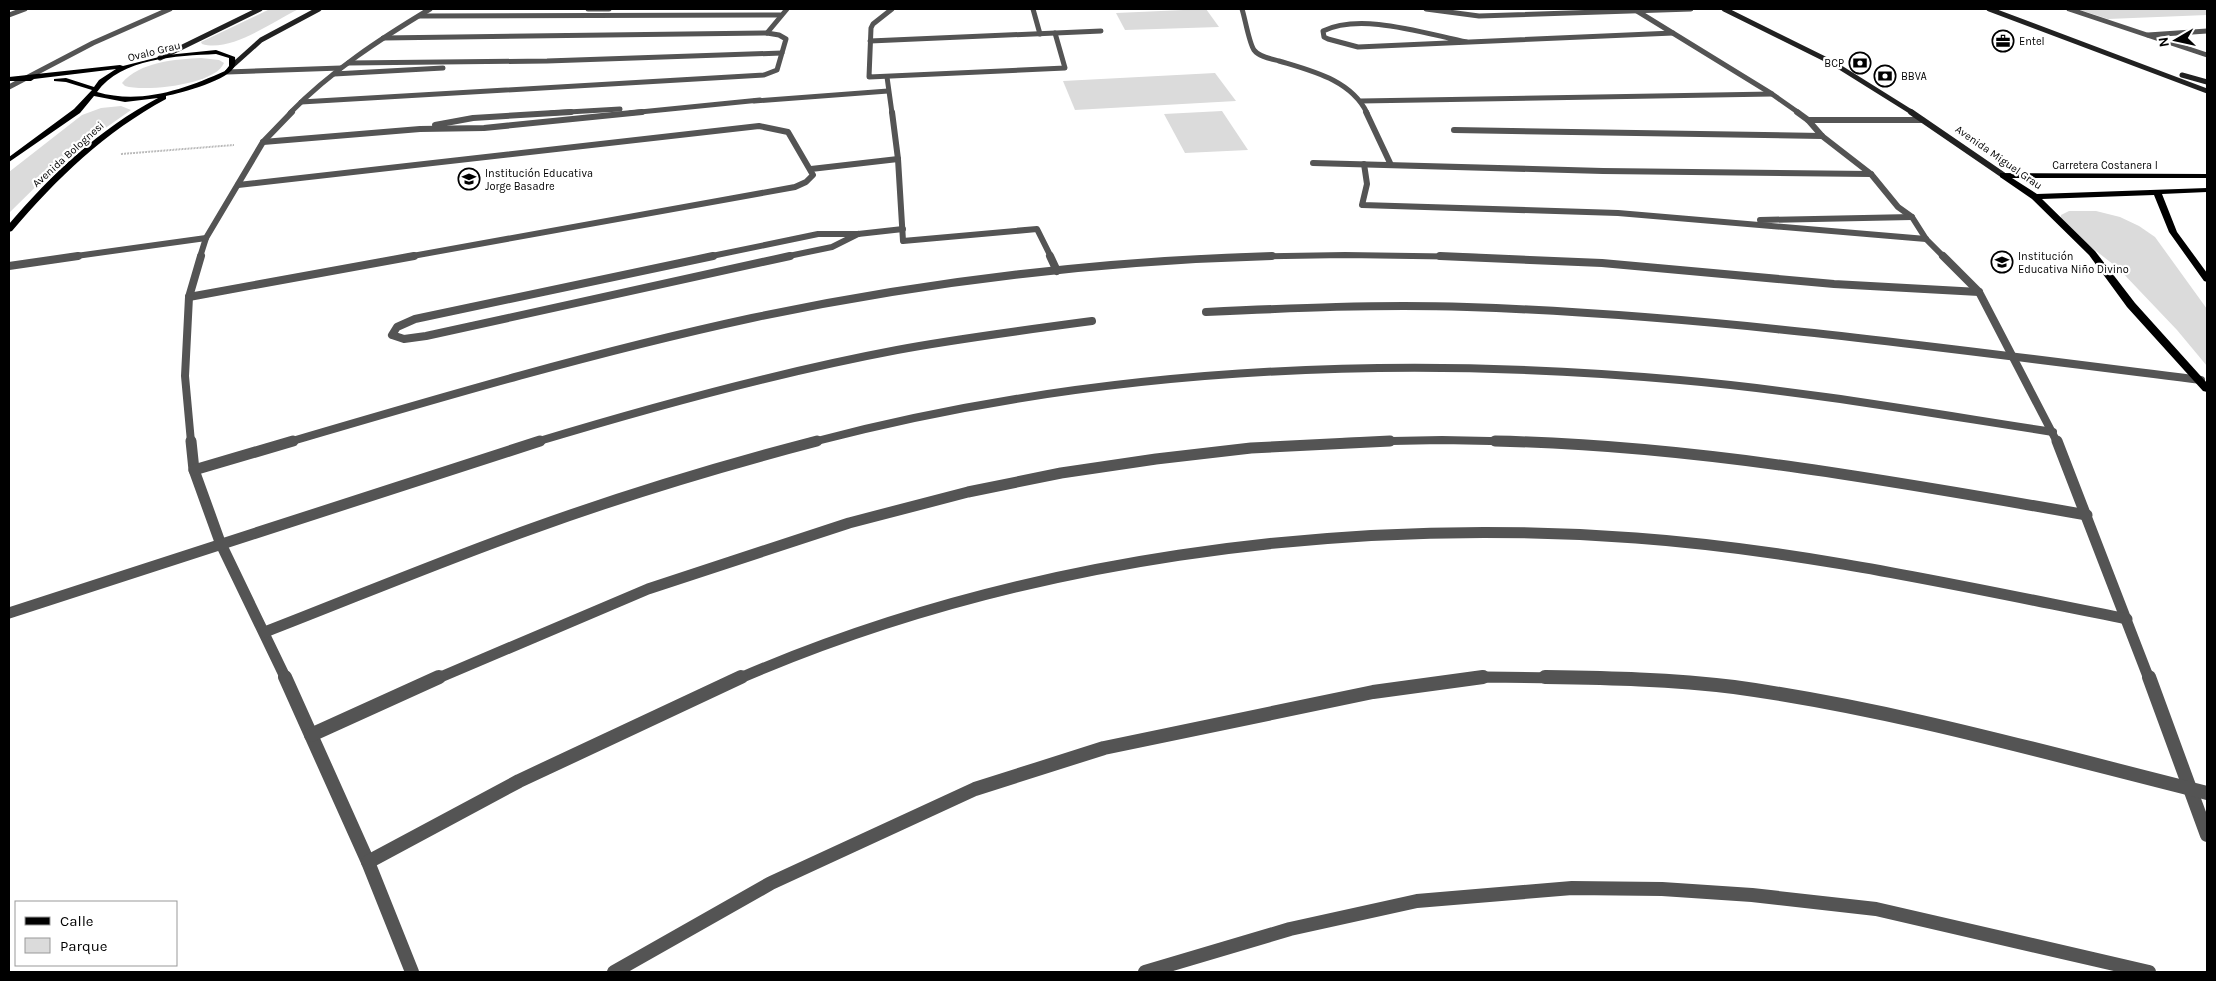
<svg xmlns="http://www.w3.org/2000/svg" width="2216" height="981" font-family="Karla,sans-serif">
<rect width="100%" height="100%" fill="#fff"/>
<g fill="#dbdbdb">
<path d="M 270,9 L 299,9 C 273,21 231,53 202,44 L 201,42 Z"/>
<polygon points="1206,9 1219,27 1125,30 1116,13"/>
<polygon points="2077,9 2207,9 2207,15 2108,19"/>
<path d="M 201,58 L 219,60 L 224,63 C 215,85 145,92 125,86 L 122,83 C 139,62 176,59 201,58 Z"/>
<polygon points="1215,73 1236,101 1075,110 1063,81"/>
<polygon points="121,106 131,110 70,153 9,213 9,172 82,115 101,108"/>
<polygon points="1222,111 1248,150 1185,153 1164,114"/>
<polygon points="2069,211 2096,211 2120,217 2139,226 2155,237 2207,309 2207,366 2177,330 2118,268 2060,223 2061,215"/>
</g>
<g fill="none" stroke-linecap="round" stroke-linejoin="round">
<polyline stroke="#767676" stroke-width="2" stroke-dasharray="0.5 1" stroke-linecap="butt" points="121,154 234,145"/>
<g stroke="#545454" stroke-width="5">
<polyline points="588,9 609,9"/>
<polyline points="892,9 873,24 871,28 869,77 1065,68 1055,33"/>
<polyline points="1033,9 1040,34"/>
<path d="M 1242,9 C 1245,18 1249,43 1254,50 C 1259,57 1272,59 1279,61 C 1312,71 1351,80 1367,113"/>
<polyline points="1426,9 1479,16 1691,9"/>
<polyline points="2069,9 2207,55"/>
<polyline points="1637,11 1772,94 1799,113"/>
<polyline points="9,15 25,9"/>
<polyline points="419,16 780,15"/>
<polyline points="767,33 787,9"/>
<polyline points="2148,35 2207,31"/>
<polyline points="870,41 1101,31"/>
<path d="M 1467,42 C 1426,34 1361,12 1323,31 L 1324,37 L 1328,39 L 1358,47 L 1673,33"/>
<polyline points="348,63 547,61 782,53"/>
<polyline points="227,72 341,68"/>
<polyline points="334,74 443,68"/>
<polyline points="887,77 892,113"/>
<polyline points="9,87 93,43 170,9"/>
<polyline points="754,101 888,91"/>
<polyline points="1361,101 1772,94"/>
<polyline points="301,102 764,75 777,70 786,39 779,35 767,33 383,38"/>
<path d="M 290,113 C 331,71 380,39 430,9"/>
<polyline points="551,113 620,109"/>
<polyline points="630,113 760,100"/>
</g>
<g stroke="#545454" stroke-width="6">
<polyline points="892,112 898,159 903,241 1037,229 1051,257"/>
<polyline points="1366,112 1391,165"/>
<polyline points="1797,112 1808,120 1822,136 1871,174 1898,207 1912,217 1926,239 1944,257"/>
<polyline points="1808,120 1922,120"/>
<polyline points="435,125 473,118 571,112"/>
<polyline points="1454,130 1822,136"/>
<polyline points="263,142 420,129 484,128 642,112"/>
<polyline points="1313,163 1603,171 1871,174"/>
<polyline points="1364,164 1367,184 1362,205 1618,213 1926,239"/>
<polyline points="811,169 898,159"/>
<polyline points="238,185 759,126 788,132 813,175 806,182 795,187 407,257"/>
<polyline points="1760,220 1912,217"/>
<polyline points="858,234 903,229"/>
<polyline points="69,257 206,238"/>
<polyline points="200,257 206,238 263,142 292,112"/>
<polyline points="707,257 818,234 858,234"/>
<polyline points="784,257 832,247 858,234"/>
<polyline points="1235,257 1345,255 1480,257"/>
</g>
<g stroke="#545454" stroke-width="8">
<polyline points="713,256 415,319 397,327 392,335 404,339 426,336 790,256"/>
<polyline points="1050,256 1057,271"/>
<polyline points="1440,256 1602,263 1834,284 1979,292"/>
<polyline points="1943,256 1979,292 2057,442"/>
<polyline points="9,266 78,256"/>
<polyline points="189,297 414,256"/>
<path d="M 1206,312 C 1293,308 1380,304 1467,307 C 1713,315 1957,350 2201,380"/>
<polyline points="191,442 185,376 189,297 201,256"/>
<path d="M 289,442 C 442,397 595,352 752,318 C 922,282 1097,261 1272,256"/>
<path d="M 536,442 C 655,406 775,373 897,350 C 961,338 1027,330 1092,321"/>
<path d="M 813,442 C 1094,368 1390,354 1680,380 C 1805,391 1929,413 2053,432"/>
<polyline points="1342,442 1442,440 1542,442"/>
</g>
<g stroke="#545454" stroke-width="11">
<polyline points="191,441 194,470 220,542 286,679"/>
<path d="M 1495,441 C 1694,445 1891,481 2087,515"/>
<polyline points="2057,441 2149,679"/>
<polyline points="194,470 293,441"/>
<polyline points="9,613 540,441"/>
<path d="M 265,632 C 353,598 441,561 531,529 C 625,495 721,466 817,441"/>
<polyline points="436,679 648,589 849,523 968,492 1061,473 1156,459 1251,448 1390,441"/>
<path d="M 738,679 C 1015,559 1337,516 1636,538 C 1801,550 1965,587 2127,619"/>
</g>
<g stroke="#545454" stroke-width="14">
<polyline points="285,677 368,862 412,972"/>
<polyline points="2149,677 2207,835"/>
<polyline points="311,735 439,677"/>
<polyline points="368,862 519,781 741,677"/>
<polyline points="1145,972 1290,929 1417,901 1572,888 1662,889 1752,895 1876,909 2149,972"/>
</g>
<polyline stroke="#545454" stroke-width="11" points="1473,679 1486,677 1626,679"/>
<g stroke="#545454" stroke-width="14">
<path d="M 1545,677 C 1607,678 1671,679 1734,687 C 1894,709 2050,754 2207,793"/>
<polyline points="614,972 771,883 975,789 1104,748 1373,692 1483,677"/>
</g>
<g stroke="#212121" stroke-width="5">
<polyline points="1724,9 1833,63 1913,113"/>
<polyline points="1989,9 2207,91"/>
<polyline points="160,58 260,9"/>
<polyline points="232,66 261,40 319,9"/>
<polyline points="2182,75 2207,82"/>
</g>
<polyline stroke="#212121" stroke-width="6" points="1911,112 2003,175"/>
<g fill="#000" fill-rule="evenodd">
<path d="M 216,50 L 235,57 C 235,60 236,63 235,65 C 231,80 181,93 166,96 L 166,99 C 105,132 57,178 12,231 L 9,232 L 9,224 C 52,174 99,129 158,98 L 125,102 L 94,96 L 80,113 L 9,162 L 9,157 L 74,109 L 92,90 L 66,82 L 54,81 L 54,79 L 66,78 L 94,87 L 99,80 L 116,69 L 34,79 L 31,81 L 9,81 L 9,77 L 120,65 L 123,66 L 167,55 ZM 216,54 L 229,58 L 229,66 L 225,71 C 185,89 141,105 97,92 C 121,58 177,56 216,54 Z"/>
<polygon points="2000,173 2207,174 2207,178 2012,178 2037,194 2207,188 2207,192 2162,194 2177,232 2207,273 2207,282 2204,281 2169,232 2154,195 2042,199 2095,251 2135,303 2207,383 2207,392 2203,391 2127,307 2089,255 2032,199 2000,177"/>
</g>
</g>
<defs>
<g id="office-ring" transform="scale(1.125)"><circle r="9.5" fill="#fff" stroke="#000" stroke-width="1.5"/><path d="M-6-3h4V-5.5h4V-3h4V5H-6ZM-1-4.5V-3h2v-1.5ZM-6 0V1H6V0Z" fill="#000"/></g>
<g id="bank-ring" transform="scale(1.125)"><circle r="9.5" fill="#fff" stroke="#000" stroke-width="1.5"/><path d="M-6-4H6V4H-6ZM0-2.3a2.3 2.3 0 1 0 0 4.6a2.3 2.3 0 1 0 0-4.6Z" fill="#000"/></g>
<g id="school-ring" transform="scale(1.125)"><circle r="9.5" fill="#fff" stroke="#000" stroke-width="1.5"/><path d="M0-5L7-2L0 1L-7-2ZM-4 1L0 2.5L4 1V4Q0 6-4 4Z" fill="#000"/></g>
</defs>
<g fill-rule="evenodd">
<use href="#office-ring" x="2003" y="41"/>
<use href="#bank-ring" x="1860" y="63"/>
<use href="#bank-ring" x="1885" y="76"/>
<use href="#school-ring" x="469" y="179"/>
<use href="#school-ring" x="2002" y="262"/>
</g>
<g text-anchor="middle" stroke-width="4.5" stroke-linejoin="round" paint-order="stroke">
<g font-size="11" fill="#000" stroke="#fff" text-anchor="start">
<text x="2019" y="45">Entel</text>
<text x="1844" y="67" text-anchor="end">BCP</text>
<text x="1901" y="80">BBVA</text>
<text x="485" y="177">Institución Educativa<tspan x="485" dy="13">Jorge Basadre</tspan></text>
<text x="2018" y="260">Institución<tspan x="2018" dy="13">Educativa Niño Divino</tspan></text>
</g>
<g font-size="11" fill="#000" stroke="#fff">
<text transform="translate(154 51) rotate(-14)" y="4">Ovalo Grau</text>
<text transform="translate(68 154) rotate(-42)" y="4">Avenida Bolognesi</text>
<text transform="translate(1999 157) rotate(35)" y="4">Avenida Miguel Grau</text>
<text x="2105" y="169">Carretera Costanera I</text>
</g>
</g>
<rect width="2216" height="981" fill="none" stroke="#000000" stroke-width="20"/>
<rect x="15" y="901" width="162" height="65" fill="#ffffff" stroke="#999999"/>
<rect x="25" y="917" width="25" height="8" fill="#000000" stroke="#999999"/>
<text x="60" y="926" font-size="15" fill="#000000">Calle</text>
<rect x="25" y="938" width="25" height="15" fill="#dbdbdb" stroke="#999999"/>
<text x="60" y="951" font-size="15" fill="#000000">Parque</text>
<g transform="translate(2176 40) rotate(261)" stroke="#ffffff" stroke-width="4" paint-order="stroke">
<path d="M0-4L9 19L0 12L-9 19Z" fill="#000000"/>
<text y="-8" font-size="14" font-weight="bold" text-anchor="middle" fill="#000000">N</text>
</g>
</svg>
